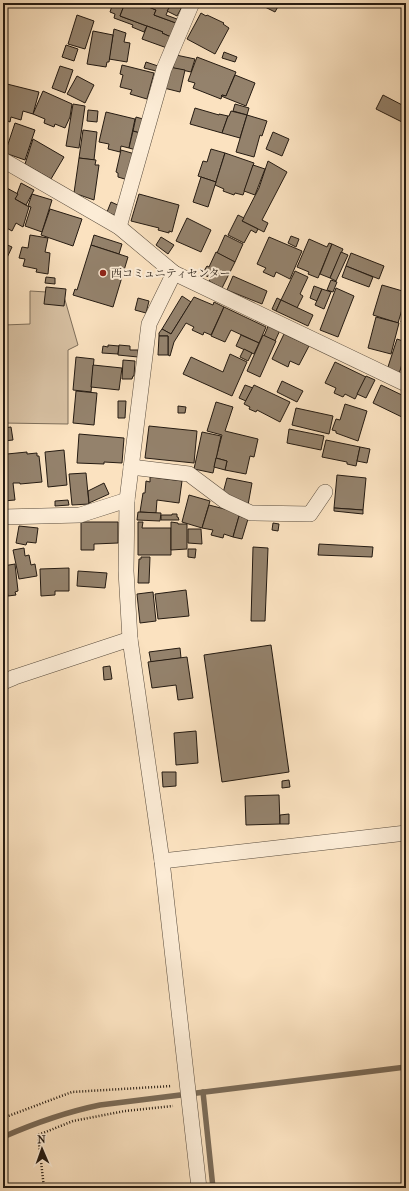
<svg xmlns="http://www.w3.org/2000/svg" width="409" height="1191" font-family="'IM FELL French Canon','Noto Serif JP',serif">
<rect width="100%" height="100%" fill="#fbe2c0"/>
<filter id="stains"><feTurbulence type="fractalNoise" baseFrequency=".005" numOctaves="4"/><feColorMatrix values="0 0 0 0 .2 0 0 0 0 .09 0 0 0 0 .02 0 0 0 .5 -.17"/></filter>
<radialGradient id="worn" r=".72"><stop offset=".6" stop-color="#630" stop-opacity="0"/><stop offset="1" stop-color="#630" stop-opacity=".3"/></radialGradient>
<polygon fill="#d7c0a2" stroke="#7e6e5a" points="30,291 63,293 78,345 68,350 68,424 3,423 4,325 30,324"/>
<g fill="none" stroke-linecap="round" stroke-linejoin="round">
<g stroke="#7a6a57" stroke-width="5.5">
<polyline points="203,1092 213,1188"/>
<path d="M 3,1137 C 35,1123 66,1112 100,1105 L 406,1067"/>
</g>
</g>
<g fill="#94826c" stroke="#251b12">
<polygon points="113,3 125,3 120,16 147,26 144,32 132,27 133,25 114,18 115,14 110,12"/>
<polygon points="125,3 139,3 156,10 154,15 176,23 171,37 162,33 163,32 120,16"/>
<polygon points="139,3 156,3 169,8 166,15 177,19 176,23 154,15 156,10"/>
<polygon points="156,3 184,3 177,16 167,11 169,8"/>
<polygon points="257,3 280,3 275,12"/>
<polygon points="201,13 206,16 207,15 224,23 223,24 229,28 215,54 187,39"/>
<polygon points="77,15 94,21 85,49 68,44"/>
<polygon points="147,26 163,32 162,33 171,37 167,48 142,39"/>
<polygon points="114,29 126,33 124,42 130,43 127,62 109,59"/>
<polygon points="93,31 113,35 109,62 107,62 106,67 87,64"/>
<polygon points="66,45 78,49 74,61 62,57"/>
<polygon points="224,52 237,57 235,62 222,58"/>
<polygon points="176,55 195,59 191,72 173,68"/>
<polygon points="197,57 236,72 226,96 222,95 221,99 193,88 195,83 188,81"/>
<polygon points="146,62 158,66 156,71 144,68"/>
<polygon points="122,65 154,73 147,99 130,94 132,90 120,87 123,75 120,74"/>
<polygon points="60,66 73,70 65,93 52,88"/>
<polygon points="169,67 185,70 180,92 164,88"/>
<polygon points="235,75 255,83 246,106 221,96 222,95 226,96"/>
<polygon points="77,76 94,85 85,103 67,94"/>
<polygon points="3,83 39,92 33,114 23,111 21,120 11,117 10,122 3,119"/>
<polygon points="43,91 72,104 70,117 65,128 55,124 54,127 44,123 45,119 33,114"/>
<polygon points="383,95 406,107 406,124 376,109"/>
<polygon points="73,104 85,106 79,148 66,146"/>
<polygon points="235,104 249,108 247,115 233,111"/>
<polygon points="195,108 219,115 219,114 228,116 222,133 190,124"/>
<polygon points="88,110 98,111 97,122 87,121"/>
<polygon points="231,111 247,115 240,138 222,133 228,116 229,116"/>
<polygon points="106,112 135,119 129,148 121,146 120,152 108,149 109,144 99,142"/>
<polygon points="247,115 267,121 262,136 260,135 254,157 236,152"/>
<polygon points="136,117 143,119 140,133 133,131"/>
<polygon points="15,123 35,130 25,160 5,153"/>
<polygon points="83,130 97,132 94,160 79,158"/>
<polygon points="133,131 140,133 136,150 129,148"/>
<polygon points="273,132 289,139 282,156 266,149"/>
<polygon points="33,139 64,157 51,179 25,164"/>
<polygon points="211,149 225,153 216,182 198,176 203,161 207,162"/>
<polygon points="121,150 135,154 128,180 118,177 118,173 116,172"/>
<polygon points="225,153 254,163 243,195 235,193 234,195 223,191 224,189 215,185"/>
<polygon points="79,158 96,160 95,165 99,165 94,200 74,193"/>
<polygon points="268,161 287,172 262,220 268,223 264,232 242,221 259,188"/>
<polygon points="253,165 265,169 255,195 244,191"/>
<polygon points="201,177 216,182 208,207 193,202"/>
<polygon points="21,183 34,190 26,205 15,199"/>
<polygon points="3,186 18,194 15,199 29,207 23,227 16,223 12,231 3,226"/>
<polygon points="32,194 52,200 42,232 25,226 31,207 28,206"/>
<polygon points="139,194 179,205 172,232 169,231 169,233 158,230 159,228 131,221"/>
<polygon points="111,202 120,206 116,216 107,212"/>
<polygon points="50,209 82,219 73,246 41,235"/>
<polygon points="238,215 244,218 242,221 258,229 256,233 251,230 244,243 228,235"/>
<polygon points="187,218 211,230 201,252 176,241"/>
<polygon points="30,235 48,238 45,252 50,253 48,274 36,272 37,269 23,266 25,259 19,258 22,247 28,248"/>
<polygon points="94,235 122,244 119,254 91,245"/>
<polygon points="225,235 243,244 235,262 217,253"/>
<polygon points="291,236 299,239 296,247 288,243"/>
<polygon points="161,237 174,245 168,254 156,245"/>
<polygon points="269,237 302,251 290,279 276,272 274,277 263,272 266,268 257,264"/>
<polygon points="309,239 327,247 329,243 332,244 318,278 308,274 309,272 297,267"/>
<polygon points="3,243 12,247 5,262 3,261"/>
<polygon points="332,244 343,249 330,278 320,274"/>
<polygon points="91,245 128,257 113,307 73,295 75,289 77,290"/>
<polygon points="216,252 235,262 222,288 209,281 211,278 202,274 207,266 209,267"/>
<polygon points="341,252 348,255 336,281 330,278"/>
<polygon points="351,253 384,266 379,279 346,266"/>
<polygon points="3,265 7,266 4,290 3,289"/>
<polygon points="346,266 373,277 369,287 342,277"/>
<polygon points="295,271 308,277 300,294 303,296 297,308 281,300"/>
<polygon points="233,276 267,291 262,304 227,290"/>
<polygon points="46,277 55,278 55,284 45,283"/>
<polygon points="331,280 337,282 333,292 327,290"/>
<polygon points="382,285 406,292 406,296 398,323 373,315"/>
<polygon points="314,286 322,289 317,301 310,298"/>
<polygon points="46,287 66,289 64,306 44,304"/>
<polygon points="336,288 354,296 338,337 320,330"/>
<polygon points="322,289 331,292 324,309 315,305"/>
<polygon points="182,296 191,302 171,334 162,329"/>
<polygon points="194,297 213,305 214,302 224,307 211,335 204,332 203,335 192,330 194,327 186,323 174,342 170,356 168,355 168,336 159,336 159,333 162,329 171,334"/>
<polygon points="138,298 149,301 146,313 135,310"/>
<polygon points="277,298 281,300 276,311 272,309"/>
<polygon points="281,300 313,315 308,326 276,311"/>
<polygon points="406,306 406,323 401,322"/>
<polygon points="224,307 266,327 259,343 231,330 225,342 211,336"/>
<polygon points="376,317 399,323 391,354 368,348"/>
<polygon points="269,324 281,328 275,341 264,336"/>
<polygon points="284,334 309,346 299,365 290,361 288,367 272,359"/>
<polygon points="241,335 259,343 254,354 236,346"/>
<polygon points="263,335 276,341 260,377 247,371"/>
<polygon points="159,336 168,336 168,355 158,355"/>
<polygon points="397,339 406,342 406,351 399,374 387,370"/>
<polygon points="108,345 119,346 118,354 102,353 103,346 108,347"/>
<polygon points="119,345 130,346 130,350 138,350 138,357 118,355"/>
<polygon points="244,349 252,353 248,361 240,357"/>
<polygon points="230,354 247,362 232,396 183,374 191,357 223,372"/>
<polygon points="76,357 94,359 91,392 73,390"/>
<polygon points="123,360 135,361 134,376 133,376 132,379 122,379"/>
<polygon points="335,362 366,377 355,399 345,394 343,397 334,393 336,388 325,383"/>
<polygon points="93,365 122,368 119,390 91,387"/>
<polygon points="366,376 375,380 366,398 357,394"/>
<polygon points="282,381 303,391 297,402 277,392"/>
<polygon points="245,385 253,388 246,401 239,398"/>
<polygon points="254,385 290,402 280,422 257,410 256,412 249,409 250,407 244,404"/>
<polygon points="381,385 406,397 406,419 373,403"/>
<polygon points="76,391 97,393 94,425 73,423"/>
<polygon points="118,401 126,401 125,418 118,418"/>
<polygon points="216,402 233,407 225,431 258,439 254,457 250,456 246,474 225,470 227,461 216,458 222,435 207,431"/>
<polygon points="345,404 367,411 358,441 336,433 336,431 332,430 336,419 340,420"/>
<polygon points="178,406 186,407 185,413 178,413"/>
<polygon points="296,408 333,416 329,434 292,425"/>
<polygon points="149,426 197,431 194,463 145,458"/>
<polygon points="11,427 13,440 3,441 3,428"/>
<polygon points="289,429 324,436 321,450 287,443"/>
<polygon points="202,432 221,436 213,473 194,469"/>
<polygon points="79,434 124,438 122,463 104,462 104,464 77,463"/>
<polygon points="326,440 360,447 356,466 347,464 347,462 322,457"/>
<polygon points="360,447 370,449 367,463 357,461"/>
<polygon points="64,450 67,485 48,487 45,452"/>
<polygon points="27,452 27,454 37,453 37,456 39,456 42,482 20,484 20,483 13,483 15,500 3,501 3,459 7,459 7,454"/>
<polygon points="216,458 227,461 225,470 214,467"/>
<polygon points="86,473 89,504 72,505 69,474"/>
<polygon points="337,475 366,478 363,510 334,508"/>
<polygon points="150,477 182,481 179,503 157,500 156,513 140,512 143,493 145,493 146,481 150,482"/>
<polygon points="227,478 252,483 248,505 223,493"/>
<polygon points="104,483 109,494 89,503 88,491"/>
<polygon points="189,495 210,501 202,528 182,522"/>
<polygon points="68,500 69,505 55,506 55,501"/>
<polygon points="209,505 240,513 233,537 224,534 223,538 211,535 213,530 202,528"/>
<polygon points="334,508 363,510 363,514 334,511"/>
<polygon points="138,512 161,513 160,521 137,520"/>
<polygon points="172,514 177,514 177,517 178,517 179,520 161,520 161,515 172,515"/>
<polygon points="239,516 248,519 242,539 233,537"/>
<polygon points="81,522 118,522 118,543 94,544 94,550 81,550"/>
<polygon points="138,522 143,522 142,528 171,528 171,555 138,555"/>
<polygon points="171,522 178,523 178,524 187,524 187,549 171,550"/>
<polygon points="273,523 279,524 278,531 272,530"/>
<polygon points="19,526 38,528 36,543 27,542 26,545 16,543"/>
<polygon points="188,529 201,529 202,544 188,543"/>
<polygon points="319,544 373,547 372,557 318,555"/>
<polygon points="253,547 268,548 265,621 251,621"/>
<polygon points="24,548 25,556 29,555 31,565 35,564 37,576 19,579 13,550"/>
<polygon points="188,549 196,549 195,558 188,557"/>
<polygon points="141,557 150,557 149,583 138,583 139,559 141,559"/>
<polygon points="15,564 18,591 15,592 16,595 8,596 7,590 3,590 3,566"/>
<polygon points="69,568 69,591 55,591 55,595 41,596 40,569"/>
<polygon points="78,571 107,573 105,588 77,586"/>
<polygon points="186,590 189,616 158,619 155,594"/>
<polygon points="153,592 156,621 140,623 137,594"/>
<polygon points="271,645 289,772 222,782 204,655"/>
<polygon points="180,648 181,658 151,662 149,652"/>
<polygon points="187,657 193,698 178,700 176,685 152,688 148,662"/>
<polygon points="110,666 112,679 104,680 103,667"/>
<polygon points="196,731 198,763 176,765 174,733"/>
<polygon points="162,772 176,772 176,786 163,787"/>
<polygon points="289,780 290,787 282,788 282,781"/>
<polygon points="279,795 280,824 246,825 245,796"/>
<polygon points="289,814 289,824 280,824 280,815"/>
</g>
<g fill="none" stroke-linecap="round" stroke-linejoin="round">
<g stroke="#5a4d3e" stroke-width="16">
<g id="street">
<polyline points="3,160 119,227 174,273 406,384"/>
<polyline points="119,227 164,69 192,3"/>
<polyline points="174,273 149,324 127,500 126,571 130,639 162,861 199,1188"/>
<polyline points="131,467 189,474 225,501 251,513 310,514 325,492"/>
<polyline points="3,517 80,515 127,500"/>
<polyline points="3,682 15,677 130,639"/>
<polyline points="162,861 406,833"/>
</g>
</g>
<g stroke="#251b12" stroke-width="2.5" stroke-dasharray="1 2" stroke-linecap="butt">
<polyline points="3,1118 72,1092 172,1086"/>
<polyline points="44,1188 38,1135 73,1121 125,1111 173,1106"/>
</g>
<use href="#street" stroke="#fcecd6" stroke-width="15"/>
</g>
<circle fill="#8f2418" stroke="#fcecd6" stroke-width="1.5" cx="103" cy="273" r="4"/>
<g text-anchor="middle" stroke-width="4" stroke-linejoin="round" paint-order="stroke">
<g font-size="11" fill="#251b12" stroke="#fcecd6" text-anchor="start">
<text x="111" y="277">西コミュニティセンター</text>
</g>
</g>
<rect width="409" height="1191" fill="none" stroke="#fbe2c0" stroke-width="16"/>
<rect x="4" y="4" width="401" height="1183" fill="none" stroke="#251b12" stroke-width="2"/>
<rect x="8" y="8" width="393" height="1175" fill="none" stroke="#251b12"/>
<g transform="translate(42 1149) rotate(358)" stroke="#fcecd6" stroke-width="3" paint-order="stroke">
<path d="M0-3L7 15L0 10L-7 15Z" fill="#251b12"/>
<text y="-6" font-size="11" font-weight="bold" text-anchor="middle" fill="#251b12">N</text>
</g>
<rect width="100%" height="100%" filter="url(#stains)"/>
<rect width="100%" height="100%" fill="url(#worn)"/>
</svg>
